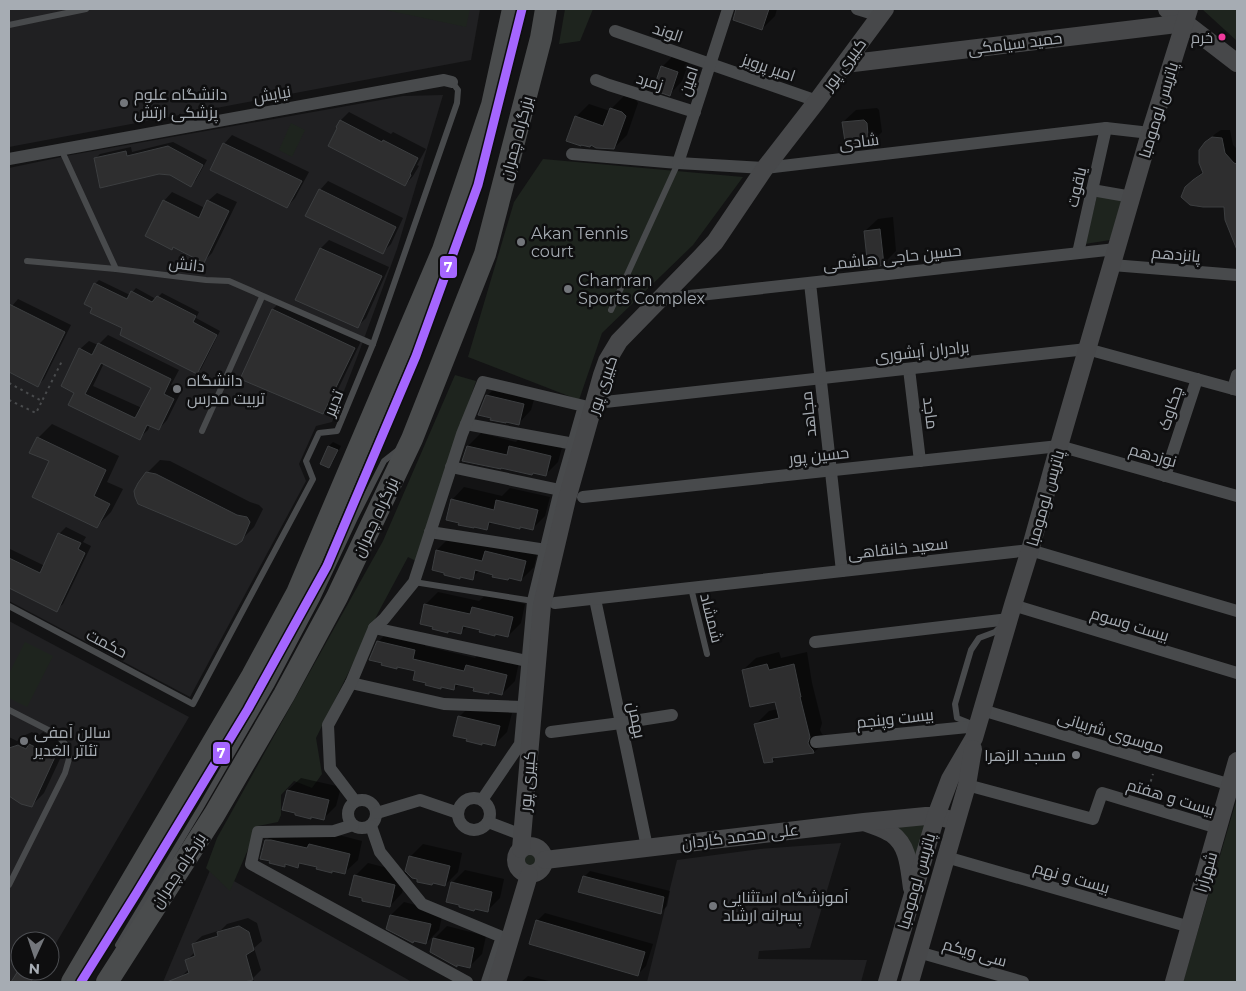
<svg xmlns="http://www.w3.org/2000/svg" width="1246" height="991" font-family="Montserrat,Cairo,sans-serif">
<rect width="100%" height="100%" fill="#131314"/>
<g fill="#202022">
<polygon points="9,9 480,9 471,60 9,147"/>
<polygon points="443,95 397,249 358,355 332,422 316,426 299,464 306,481 190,697 9,601 9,168 71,155 403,96"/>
<polygon points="9,621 189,717 55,945 50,951 50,941 20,941 20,971 27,981 24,982 9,982"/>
<polygon points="841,843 810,948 759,951 758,959 867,960 861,982 647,982 677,860 760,849"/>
<polygon points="211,868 412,982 163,982"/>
</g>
<g fill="#1e241e">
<polygon points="386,9 470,9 466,27 386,10"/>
<polygon points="565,9 593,9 580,41 559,44"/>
<polygon points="1202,9 1237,9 1237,41"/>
<polygon points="291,123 305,130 292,157 279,150"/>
<polygon points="543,159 743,177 693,245 602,333 579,400 468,357 514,202"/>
<polygon points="1097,196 1122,200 1110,240 1085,244"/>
<polygon points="455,375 476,381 416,561 408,557 378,613 316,738 322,774 312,788 294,781 281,795 281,815 278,822 258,826 230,891 206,868 217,838 383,541"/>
<polygon points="25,642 53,656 27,707 9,698 9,674"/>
<polygon points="1237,798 1237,982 1183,982"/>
<polygon points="929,824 918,859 896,826"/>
<circle cx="530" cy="861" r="9"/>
</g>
<g fill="#0007" fill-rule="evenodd">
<polygon points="737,9 777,9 775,16 762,29 737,11"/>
<polygon points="675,54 690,59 682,81 670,94 662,67"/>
<polygon points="624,96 635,99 638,103 627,135 614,148 576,117 589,104 610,111 611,109"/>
<polygon points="877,108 879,110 882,132 869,145 843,122 856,110"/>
<polygon points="349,112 391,134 393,132 426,149 417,165 419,166 413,176 405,185 337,127 341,120"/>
<polygon points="1221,130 1230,130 1233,145 1237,149 1237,240 1231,232 1225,205 1186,188 1203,171 1206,143 1215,134"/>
<polygon points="232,135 309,172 295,198 287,207 224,144"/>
<polygon points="173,142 207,160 196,180 191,185 171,174 95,159 100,154 131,147 132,152"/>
<polygon points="328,181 403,218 391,244 382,253 320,190"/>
<polygon points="172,192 205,208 208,201 217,193 237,202 212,253 204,261 164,201"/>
<polygon points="893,217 896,251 883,264 865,231 878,219"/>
<polygon points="329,240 389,267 366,318 357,327 297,299 321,248"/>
<polygon points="99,280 130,295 136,288 156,299 162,293 199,312 196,318 220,331 201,369 197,373 124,328 95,284"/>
<polygon points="18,299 71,325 44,379 38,385 9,371 9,311 12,306"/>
<polygon points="281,301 362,339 331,404 323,412 242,378 273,309"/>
<path d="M 108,335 L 179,370 L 171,385 L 182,390 L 167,420 L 159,429 L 150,425 L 148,430 L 139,438 L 76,392 L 80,349 L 89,341 L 98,345 ZM 104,363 L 153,387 L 142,408 L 93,386 Z"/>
<polygon points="500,383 536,392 531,410 519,423 487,396"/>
<polygon points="52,424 119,456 107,482 123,489 111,512 97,526 51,461 38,438"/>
<polygon points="481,433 516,442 523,434 563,444 558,462 545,475 534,472 532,474 468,446"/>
<polygon points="333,442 341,446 333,462 329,466 322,463 329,446"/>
<polygon points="160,460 170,461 250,502 259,505 263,509 254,527 241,540 147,473"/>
<polygon points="464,487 502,496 510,488 550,497 545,516 532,529 493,521 487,528 452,500"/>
<polygon points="66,527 86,537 83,542 91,546 63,604 56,610 9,587 9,551 10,549 45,566 59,534"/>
<polygon points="450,537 538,549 534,567 521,580 480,570 472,578 433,569 437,550"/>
<polygon points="438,592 479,601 486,595 525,604 521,623 508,636 496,633 494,635 481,629 467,626 461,632 421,623 426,604"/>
<polygon points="391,629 427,637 425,646 475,658 480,653 519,662 515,681 502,694 490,691 488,693 475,687 459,684 454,689 442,686 441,687 427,682 416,670 398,666 396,668 378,642"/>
<polygon points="779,652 781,658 807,652 812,683 822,723 820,730 822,734 826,737 827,740 814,752 777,756 773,761 756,724 769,711 778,709 776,700 743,670 756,658"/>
<polygon points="472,704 512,713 507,732 494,745 483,742 481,744 459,717"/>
<polygon points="32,732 38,736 43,732 67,744 44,793 31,806 22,803 9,794 9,737 17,741 23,736"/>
<polygon points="301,778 341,787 336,806 323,819 288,790"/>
<polygon points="279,828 323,831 362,841 358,860 345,872 302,862 297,866 286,863 284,865 266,841"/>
<polygon points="423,844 462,853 458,872 445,885 410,857"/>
<polygon points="368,863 407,873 402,893 390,906 364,898 355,876"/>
<polygon points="465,870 504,879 500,898 487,911 452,883"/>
<polygon points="590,871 670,891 667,906 661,912 584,877"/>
<polygon points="404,902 443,912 439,930 426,943 388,928 391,915"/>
<polygon points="545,913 653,944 646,966 638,974 537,921"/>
<polygon points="248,918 257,923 262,941 254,948 261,970 253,978 254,982 183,982 181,977 189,969 187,960 195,952 193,944 202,936 221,930 227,924"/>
<polygon points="447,926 486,936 482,954 469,967 434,939"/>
<polygon points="20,969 20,971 39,971 32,982 12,982"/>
<polygon points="528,976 553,982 521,982"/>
</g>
<g fill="#2e2e2f" stroke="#3c3e40" fill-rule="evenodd">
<polygon points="736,9 769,9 762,30 733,20"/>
<polygon points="661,66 678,72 670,96 653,90"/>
<polygon points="610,108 622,112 626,116 614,149 596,148 591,145 590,147 581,145 581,146 566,141 575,116 603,126"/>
<polygon points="340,120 382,142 383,140 418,158 410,174 411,175 405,186 328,146 337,128 336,127"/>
<polygon points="864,120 867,123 869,146 846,148 842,122"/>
<polygon points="1212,137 1222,138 1225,153 1234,163 1237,164 1237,250 1225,220 1224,207 1203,207 1190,205 1181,197 1185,187 1193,180 1203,173 1199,163 1199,150 1205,142"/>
<polygon points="223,143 302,181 287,208 210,170"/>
<polygon points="168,146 203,165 191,187 170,175 159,174 100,188 94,158 126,151 127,156"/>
<polygon points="319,189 396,227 383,254 305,216"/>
<polygon points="163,200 199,218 207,200 229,211 204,263 173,247 172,250 145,236"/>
<polygon points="880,229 884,265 868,268 864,231"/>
<polygon points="320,248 382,276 358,328 295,300"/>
<polygon points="94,283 127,299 131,291 152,302 157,296 196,316 193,322 217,335 197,374 120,335 122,328 90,313 92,308 84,304"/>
<polygon points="9,304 65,332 38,387 9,372"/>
<polygon points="272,309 355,348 323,414 240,379"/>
<path d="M 98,343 L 171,379 L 164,394 L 174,399 L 159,430 L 147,425 L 140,440 L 68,405 L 74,393 L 61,386 L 79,348 L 92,355 ZM 101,363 L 151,388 L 135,418 L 85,394 Z"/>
<polygon points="486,395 524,404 519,425 506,422 506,423 490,420 491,418 478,415"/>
<polygon points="37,437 106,470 94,496 110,504 97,528 32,497 49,461 29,453"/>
<polygon points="328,446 338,450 329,468 320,464"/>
<polygon points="467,446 507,455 509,446 551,456 546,476 533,473 532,475 501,468 501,469 462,461"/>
<polygon points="146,472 156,474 237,515 247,517 250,522 242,541 236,545 233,544 138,504 135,497 134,491 138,483"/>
<polygon points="451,499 494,510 496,500 538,510 533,530 520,527 520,529 489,522 487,530 474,527 474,528 458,525 459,523 446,520"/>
<polygon points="58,533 81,543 78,549 85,553 57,612 9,588 9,558 40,573"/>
<polygon points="436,550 482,561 485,551 526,561 521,581 509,578 508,580 492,577 493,575 475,570 473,580 460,577 460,579 444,575 444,573 432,570"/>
<polygon points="424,604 470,614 472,607 513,617 508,637 495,634 495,636 479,632 480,630 463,626 461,634 448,631 448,633 432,629 433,627 420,624"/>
<polygon points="377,641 415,650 413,659 464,671 466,665 507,675 502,695 489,692 489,694 473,691 474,688 455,684 454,690 441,687 441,689 425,685 426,683 413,680 415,671 397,667 397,669 381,665 382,663 369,660"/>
<polygon points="767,664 769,670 794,664 801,697 800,697 810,737 808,743 810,747 813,750 814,753 772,758 773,762 764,763 754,724 779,718 775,702 750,707 742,670"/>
<polygon points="458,716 500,726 495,746 482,743 482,745 466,741 467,739 453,736"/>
<polygon points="29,744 55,757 32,807 21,804 9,796 9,748 18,745 26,749"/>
<polygon points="287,790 329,800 324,820 311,817 311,819 295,815 295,813 282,810"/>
<polygon points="265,840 271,840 307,848 309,844 350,854 345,874 332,871 332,873 316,869 317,867 299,863 298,868 285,864 285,867 269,863 270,861 260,859"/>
<polygon points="409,856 450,866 445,886 433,883 432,885 417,882 417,879 412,878 405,871"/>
<polygon points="354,875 395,885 390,907 362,901 362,898 349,895"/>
<polygon points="583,876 664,897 661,914 578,892"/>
<polygon points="451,882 492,892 488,912 475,909 474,911 459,907 459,905 446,902"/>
<polygon points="390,915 431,924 426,944 414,941 413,943 386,929"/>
<polygon points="536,920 645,952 638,976 529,944"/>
<polygon points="239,926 249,932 254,950 246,955 253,980 244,982 167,982 189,973 185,960 195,956 192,944 218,936 217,932"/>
<polygon points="433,938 474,948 470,968 457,965 457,967 430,952"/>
<polygon points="18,971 38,971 31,982 11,982"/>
</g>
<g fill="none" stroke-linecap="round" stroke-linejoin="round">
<g stroke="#494b4d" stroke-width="2" stroke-dasharray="2.5 4" stroke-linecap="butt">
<polyline points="9,383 42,401 62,361"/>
<polyline points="9,400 36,413 42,401"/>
<polyline points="1147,794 1153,774"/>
</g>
<g stroke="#484a4c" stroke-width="6">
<polyline points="9,25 86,9"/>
<polyline points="61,149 116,269 206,280 229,281 373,344"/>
<polyline points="27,261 116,269"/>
<polyline points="611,310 678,163"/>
<polyline points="202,431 262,297"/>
<polyline points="414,582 533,601"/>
<polyline points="691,588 707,654"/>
<polyline points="9,606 193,704 313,479 306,461 319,433 337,431 373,344 457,103 458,90 452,82"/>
<polyline points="9,710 56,734 66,745 69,759 65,773 9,885"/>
<polyline points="972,724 957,718 955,704 971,650 979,638 995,632 1002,625"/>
<polyline points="118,945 201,807 271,686 317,599 355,518 384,461 398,450"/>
</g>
<g stroke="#484a4c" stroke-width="12">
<polyline points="857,9 880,16"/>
<polyline points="615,31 817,101"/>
<polyline points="596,80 609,85 695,112"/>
<polyline points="572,154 678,163 765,168 1106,128 1150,133"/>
<polyline points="9,159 444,80 452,82"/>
<polyline points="678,163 728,9"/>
<polyline points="1092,190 1132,197"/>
<polyline points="1078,253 1106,128"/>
<polyline points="1112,265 1237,275"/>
<polyline points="810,283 842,571"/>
<polyline points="672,298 1116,249"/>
<polyline points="909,369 920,461"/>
<polyline points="1233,389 1237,375"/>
<polyline points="605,402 1087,349 1237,390"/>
<polyline points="466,424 574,444"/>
<polyline points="451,467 560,490"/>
<polyline points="1165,476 1197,379"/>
<polyline points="583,497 1059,446 1237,496"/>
<polyline points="430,532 546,550"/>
<polyline points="595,599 647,847"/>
<polyline points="555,603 1030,550 1237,611"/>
<polyline points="1013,605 1237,673"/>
<polyline points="374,628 527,661"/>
<polyline points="815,642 1009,619"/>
<polyline points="351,683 444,704 523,707"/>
<polyline points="982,710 1231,785"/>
<polyline points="551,732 621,723 672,715"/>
<polyline points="816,742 978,726"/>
<polyline points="967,785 1093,819 1102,793 1218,828"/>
<circle cx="474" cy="814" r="16"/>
<circle cx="362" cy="814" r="14"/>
<polyline points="355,801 330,768 328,725 351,683 374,628 384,619 414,582 462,434 483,382 584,406 560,490 533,601 520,744 482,800"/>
<polyline points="377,813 420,800 458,813"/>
<polyline points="488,822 522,835"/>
<polyline points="353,825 334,831 258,832 251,864 467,982"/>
<polyline points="371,826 380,852 422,904 502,937 487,982"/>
<polyline points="946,857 1190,927"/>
<polyline points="918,952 1023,982"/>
</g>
<g stroke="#47484a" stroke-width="18">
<polyline points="1167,9 1237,63"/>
<polyline points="845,64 1185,23"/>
<path d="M 867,823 C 875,826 885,829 892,834 C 909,846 909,869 912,888"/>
<circle cx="530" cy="860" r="14"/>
<polyline points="521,849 542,605 567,499 602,375 607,361 619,341 699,259 715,242 765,168 817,101 885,9"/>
<polyline points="545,860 864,822 926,816 936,816 956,821"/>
<polyline points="497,982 529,875"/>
<polyline points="887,982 936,816 950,779 974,738 1013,605 1030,550 1059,446 1150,133 1189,9"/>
<polyline points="910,982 967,785 973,749"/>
<polyline points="1174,982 1237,761"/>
</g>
<g stroke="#4a4c4d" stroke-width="22">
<polyline points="72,982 252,676 297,593 443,250 492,105 513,9"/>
<polyline points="107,982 214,815 284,695 337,597 412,439 485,254 541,38 546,9"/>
</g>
<g stroke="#0e0e0f" stroke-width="12">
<polyline id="metro-1" points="81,982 136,894 248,709 327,566 416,356 478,185 522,9"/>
</g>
<use href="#metro-1" stroke="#a566ff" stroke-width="9"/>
</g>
<circle fill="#f13a9d" stroke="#0e0e0f" stroke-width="2" cx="1222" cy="37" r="4.5"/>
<g fill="#73767b" stroke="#0e0e0f" stroke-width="2">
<circle cx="124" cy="103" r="5"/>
<circle cx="521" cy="242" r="5"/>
<circle cx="568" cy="289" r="5"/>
<circle cx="177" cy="389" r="5"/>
<circle cx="24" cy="741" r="5"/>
<circle cx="1076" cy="755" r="5"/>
<circle cx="713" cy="906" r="5"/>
</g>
<g text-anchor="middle" stroke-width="5" stroke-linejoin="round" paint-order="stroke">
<g font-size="15" fill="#a6acb3" stroke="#0e0e0f" text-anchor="end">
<text x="1213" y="43">خرم</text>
</g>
<g font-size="16" fill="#a6acb3" stroke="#0e0e0f">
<text transform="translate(668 32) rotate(19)" y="6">الوند</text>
<text transform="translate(1015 43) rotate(-7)" y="6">حمید سیامکی</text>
<text transform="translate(844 64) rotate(-53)" y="6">کبیری پور</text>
<text transform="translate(769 67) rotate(19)" y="6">امیر پرویز</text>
<text transform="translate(650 81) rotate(17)" y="6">زمرد</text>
<text transform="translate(688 81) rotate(-72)" y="6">امین</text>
<text transform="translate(272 94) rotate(-10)" y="6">نیایش</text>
<text transform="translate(1158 110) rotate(-73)" y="6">پاتریس لومومبا</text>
<text transform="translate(516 138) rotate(-75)" y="6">بزرگراه چمران</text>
<text transform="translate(859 141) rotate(-7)" y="6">شادی</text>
<text transform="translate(1076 187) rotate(-77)" y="6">یاقوت</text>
<text transform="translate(1176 254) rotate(5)" y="6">پانزدهم</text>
<text transform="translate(892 257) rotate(-6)" y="6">حسین حاجی هاشمی</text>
<text transform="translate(187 264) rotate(7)" y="6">دانش</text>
<text transform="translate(922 351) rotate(-6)" y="6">برادران آبشوری</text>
<text transform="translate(602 385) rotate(-71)" y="6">کبیری پور</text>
<text transform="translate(333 403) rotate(-68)" y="6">تدبیر</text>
<text transform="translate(1170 408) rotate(-72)" y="6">چکاوک</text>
<text transform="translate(931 413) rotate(83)" y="6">ماجد</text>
<text transform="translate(808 414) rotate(-96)" y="6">مجاهد</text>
<text transform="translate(819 455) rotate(-6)" y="6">حسین پور</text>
<text transform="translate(1153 455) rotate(16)" y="6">نوزدهم</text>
<text transform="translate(1045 498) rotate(-74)" y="6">پاتریس لومومبا</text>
<text transform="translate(375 517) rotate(-65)" y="6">بزرگراه چمران</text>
<text transform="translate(898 548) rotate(-6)" y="6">سعید خانقاهی</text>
<text transform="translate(712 618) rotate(76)" y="6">شمشاد</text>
<text transform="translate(1130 624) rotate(17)" y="6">بیست وسوم</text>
<text transform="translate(107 643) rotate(28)" y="6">حکمت</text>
<text transform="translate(895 718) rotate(-6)" y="6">بیست وپنجم</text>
<text transform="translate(637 720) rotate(78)" y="6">بهمن</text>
<text transform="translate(1111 732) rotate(17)" y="6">موسوی شربیانی</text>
<text transform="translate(527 781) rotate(-85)" y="6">کبیری پور</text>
<text transform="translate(1171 797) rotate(17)" y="6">بیست و هفتم</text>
<text transform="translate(740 836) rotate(-7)" y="6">علی محمد کاردان</text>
<text transform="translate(178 870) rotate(-57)" y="6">بزرگراه چمران</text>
<text transform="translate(1206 872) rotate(-74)" y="6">شهرآرا</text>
<text transform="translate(1072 877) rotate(16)" y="6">بیست و نهم</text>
<text transform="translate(916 881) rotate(-74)" y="6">پاتریس لومومبا</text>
<text transform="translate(975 952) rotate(16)" y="6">سی ویکم</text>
</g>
<g font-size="16" fill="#a6acb3" stroke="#0e0e0f" text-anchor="start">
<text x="134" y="100">دانشگاه علوم<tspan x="134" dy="18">پزشکی ارتش</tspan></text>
<text x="531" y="239">Akan Tennis<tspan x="531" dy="18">court</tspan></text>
<text x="578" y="286">Chamran<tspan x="578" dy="18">Sports Complex</tspan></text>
<text x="187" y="386">دانشگاه<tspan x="187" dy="18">تربیت مدرس</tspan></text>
<text x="34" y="738">سالن آمفی<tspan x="34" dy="18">تئاتر الغدير</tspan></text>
<text x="1066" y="761" text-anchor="end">مسجد الزهرا</text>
<text x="723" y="903">آموزشگاه استثنایی<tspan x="723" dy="18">پسرانه ارشاد</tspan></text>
</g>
</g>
<g stroke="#0e0e0f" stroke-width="2">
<rect x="439" y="255" width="19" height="24" rx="5" fill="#a566ff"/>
<rect x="212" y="741" width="19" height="24" rx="5" fill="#a566ff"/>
</g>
<g font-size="14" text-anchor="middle" font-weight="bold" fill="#fff">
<text x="448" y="272">7</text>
<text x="221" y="758">7</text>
</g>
<rect width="1246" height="991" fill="none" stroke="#a6acb3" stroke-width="20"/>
<g transform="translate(35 956) rotate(183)"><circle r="24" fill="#0e0e0f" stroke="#4b4d51"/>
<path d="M0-4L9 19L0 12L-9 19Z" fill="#73767b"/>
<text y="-8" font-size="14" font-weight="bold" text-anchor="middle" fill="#a6acb3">N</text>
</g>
</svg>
